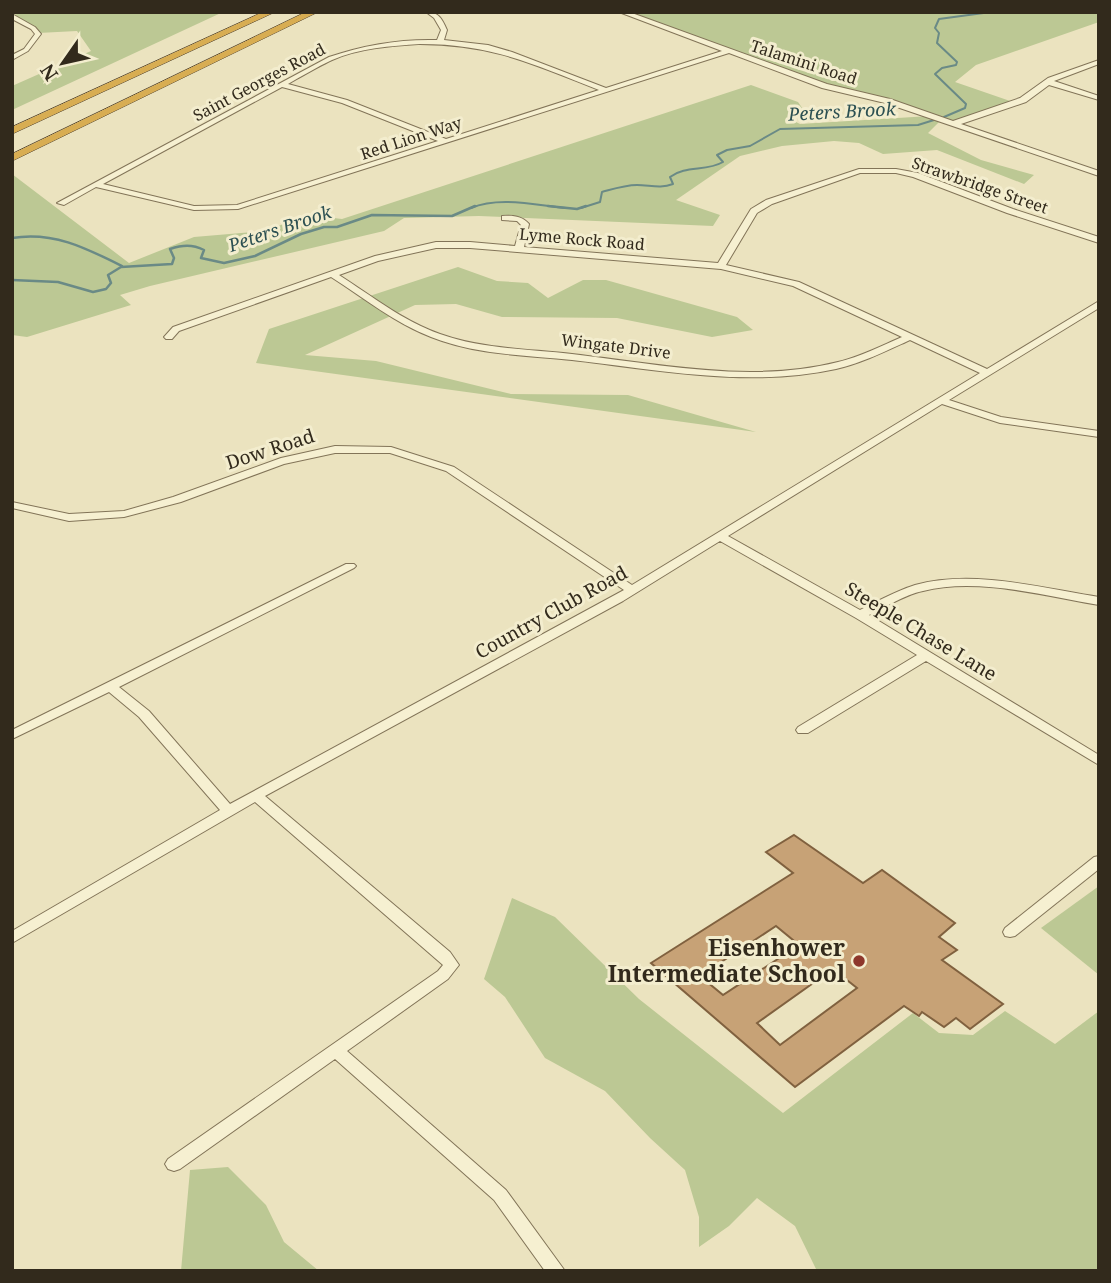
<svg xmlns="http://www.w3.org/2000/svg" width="1111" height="1283" font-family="'Noto Serif',serif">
<rect width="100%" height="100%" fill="#ebe3bf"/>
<g fill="#bcc894">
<polygon points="25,12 223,12 12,110 12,86 91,51 77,31 38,33 13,15"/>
<polygon points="646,12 1099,12 1099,22 976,65 955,82 1013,102 955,125 941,120 928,133 981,160 1034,175 1024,184 937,150 883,154 859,143 834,141 782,146 740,156 676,200 720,215 713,226 479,216 404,218 384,231 150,286 120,295 131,305 27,337 12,335 12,174 129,263 194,237 264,231 309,215 342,219 751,85 798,102 805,112 792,120 800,124 930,116 837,88 635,15"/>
<polygon points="458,267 497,281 528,283 548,298 583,280 606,280 737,317 753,330 712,337 617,318 502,317 456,304 415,305 305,355 376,361 511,394 628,395 756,432 256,363 269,329"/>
<polygon points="1099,886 1099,975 1041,928"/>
<polygon points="512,898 555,917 639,999 783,1113 913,1013 939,1033 973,1035 1005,1011 1055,1044 1099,1011 1099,1271 824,1271 816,1269 795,1226 757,1198 729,1226 699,1247 699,1217 685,1170 650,1138 605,1091 545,1058 505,997 484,979"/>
<polygon points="228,1167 266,1205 284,1242 319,1271 181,1271 190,1170"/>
</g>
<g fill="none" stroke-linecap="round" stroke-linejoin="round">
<g stroke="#6a8a86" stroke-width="2">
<polyline points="944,117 965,108 966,104 935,74 942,68 956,65 957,62 937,43 939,33 935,28 939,19 991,12"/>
<path d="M 471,208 C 499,196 536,205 566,208"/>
<path d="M 581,208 L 600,202 L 602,192 C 613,189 625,185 637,185 C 650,185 660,189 673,184 L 670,177 C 686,165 706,172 723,162 L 717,155 L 727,150 L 750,146 L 780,129 L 918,125 L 934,120"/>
</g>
<g stroke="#6a8a86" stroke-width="2.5">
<polyline points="548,206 577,209 586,206"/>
<path d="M 12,238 C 53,231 86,248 122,266"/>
<path d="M 12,280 L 58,282 L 93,292 L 106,289 L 111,283 L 108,275 L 121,267 L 172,264 L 174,258 L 170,249 C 182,245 192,244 204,250 L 201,258 L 224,263 L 255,256 L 301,234 L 324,227 L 337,227 L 372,215 L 452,216 L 475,206"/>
</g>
</g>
<path fill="#c7a276" stroke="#80613f" stroke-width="2" fill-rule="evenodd" d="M 794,835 L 863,883 L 882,870 L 955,923 L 939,937 L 957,950 L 942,960 L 1003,1004 L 970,1029 L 956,1018 L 944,1027 L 922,1012 L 919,1016 L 904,1006 L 795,1087 L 651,963 L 793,873 L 766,852 ZM 776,926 L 799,945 L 723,995 L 700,976 ZM 833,969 L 857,988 L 780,1045 L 757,1023 Z"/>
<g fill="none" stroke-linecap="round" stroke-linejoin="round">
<g stroke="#827458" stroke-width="2">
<g id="minor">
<path d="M 426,12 C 439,12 442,19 447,30 L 444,40 L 488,45 L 512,52 L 606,88 L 722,51 L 619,12 L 629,12 L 827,84 L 890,99 L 953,121 L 1020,98 L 1048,78 L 1099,60 L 1099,64 L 1054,81 L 1099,96 L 1099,100 L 1049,85 L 1026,102 L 961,124 L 1099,171 L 1099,176 L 885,103 L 822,88 L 729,53 L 238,209 L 194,210 L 96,187 L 64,205 L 57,203 L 329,57 C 364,45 399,39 437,40 L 441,30 L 434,18 ZM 420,44 C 492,44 533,64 599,90 L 446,139 L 347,100 L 288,84 C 302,76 317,67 332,60 C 359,48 391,46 420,44 ZM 282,87 L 342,103 L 438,141 L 237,205 L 194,206 L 103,184 Z"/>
<polygon points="12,14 35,27 41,34 28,51 12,60 12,55 24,49 35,34 31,29 12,19"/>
<path d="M 859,169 L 896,169 L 918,173 L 1013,209 L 1099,237 L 1099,243 L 1007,213 L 913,177 L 896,173 L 860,173 L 772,204 L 757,213 L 726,265 L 799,282 L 987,369 L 1099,301 L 1099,308 L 949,400 L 1001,417 L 1099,431 L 1099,437 L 1000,423 L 942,404 L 728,536 L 860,610 C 878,601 896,591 915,585 C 974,569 1040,588 1099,597 L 1099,605 C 1045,596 977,577 923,591 C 904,595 886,607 869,615 L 1099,755 L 1099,765 L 926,661 L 808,733 L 798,733 L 796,730 L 798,727 L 917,655 L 856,618 L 720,541 L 623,601 L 265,796 L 450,952 L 459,965 L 448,979 L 347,1051 L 506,1190 L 565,1271 L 545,1271 L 494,1200 L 335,1059 L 180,1169 L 174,1171 L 168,1169 L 165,1164 L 168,1159 L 438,971 L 443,965 L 255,802 L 12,943 L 12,931 L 220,810 L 139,717 L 109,692 L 12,739 L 12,730 L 346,564 L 354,564 L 356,566 L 354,568 L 119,687 L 149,711 L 230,804 L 624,590 L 446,471 L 390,453 L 335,453 L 284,464 L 181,502 L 124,517 L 69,521 L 12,508 L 12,502 L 69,514 L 124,511 L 173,497 L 281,458 L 335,446 L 391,447 L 454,467 L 632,585 L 980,373 L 910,340 C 886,351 862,363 836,369 C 749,388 659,370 572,360 C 525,355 476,355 431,337 C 395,323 364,298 331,277 L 179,331 L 172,339 L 166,339 L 164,337 L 173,327 L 375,256 L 436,242 L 470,242 L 515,246 L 521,225 L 517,221 L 502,220 L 502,216 C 513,215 522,216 529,224 L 524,247 L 718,263 L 751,209 L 766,200 ZM 436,248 L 470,248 L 721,269 L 793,286 L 902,337 C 881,346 860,357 838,362 C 751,384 658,364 572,354 C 528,349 482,349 440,334 C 403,321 372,296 339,275 L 378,261 Z"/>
<polygon points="1099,856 1099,869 1015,936 1010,937 1005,936 1003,932 1005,928 1094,857"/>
</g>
</g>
<g stroke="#50412d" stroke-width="1">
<g id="highway">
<polygon points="263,12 275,12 12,134 12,127"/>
<polygon points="306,12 318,12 12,161 12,154"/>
</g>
</g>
<use href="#minor" fill="#f6f0d1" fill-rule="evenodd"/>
<use href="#highway" fill="#d8ad52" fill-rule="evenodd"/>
</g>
<circle fill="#8e372b" stroke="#f3edce" stroke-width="2.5" cx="859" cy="961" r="7"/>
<g text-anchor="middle" stroke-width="6" stroke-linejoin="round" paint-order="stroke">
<g font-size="16" fill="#322a1c" stroke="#f3edce">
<text transform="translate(804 62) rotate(18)" y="6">Talamini Road</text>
<text transform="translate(259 82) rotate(-28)" y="6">Saint Georges Road</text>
<text transform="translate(411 138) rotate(-18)" y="6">Red Lion Way</text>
<text transform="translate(980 185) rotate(19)" y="6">Strawbridge Street</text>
<text transform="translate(582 239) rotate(5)" y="6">Lyme Rock Road</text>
<text transform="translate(616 346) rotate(7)" y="6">Wingate Drive</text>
</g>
<g font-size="18" font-style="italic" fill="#2c5052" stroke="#f3edce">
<text transform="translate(842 112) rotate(-3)" y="6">Peters Brook</text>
<text transform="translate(280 229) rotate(-19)" y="6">Peters Brook</text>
</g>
<g font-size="19" fill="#322a1c" stroke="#f3edce">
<text transform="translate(270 449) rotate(-18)" y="7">Dow Road</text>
<text transform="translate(551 612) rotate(-29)" y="7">Country Club Road</text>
<text transform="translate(921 631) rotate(31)" y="7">Steeple Chase Lane</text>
</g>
<g font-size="23" font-weight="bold" fill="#322a1c" stroke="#f3edce" text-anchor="end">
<text x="845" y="956">Eisenhower<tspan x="845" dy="26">Intermediate School</tspan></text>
</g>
</g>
<rect width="1111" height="1283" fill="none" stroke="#322a1c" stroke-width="28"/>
<g transform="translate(63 63) rotate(236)" stroke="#f3edce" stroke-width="5" paint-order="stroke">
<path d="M0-5L12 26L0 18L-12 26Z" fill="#322a1c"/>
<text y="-10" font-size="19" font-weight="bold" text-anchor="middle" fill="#322a1c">N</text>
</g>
</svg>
